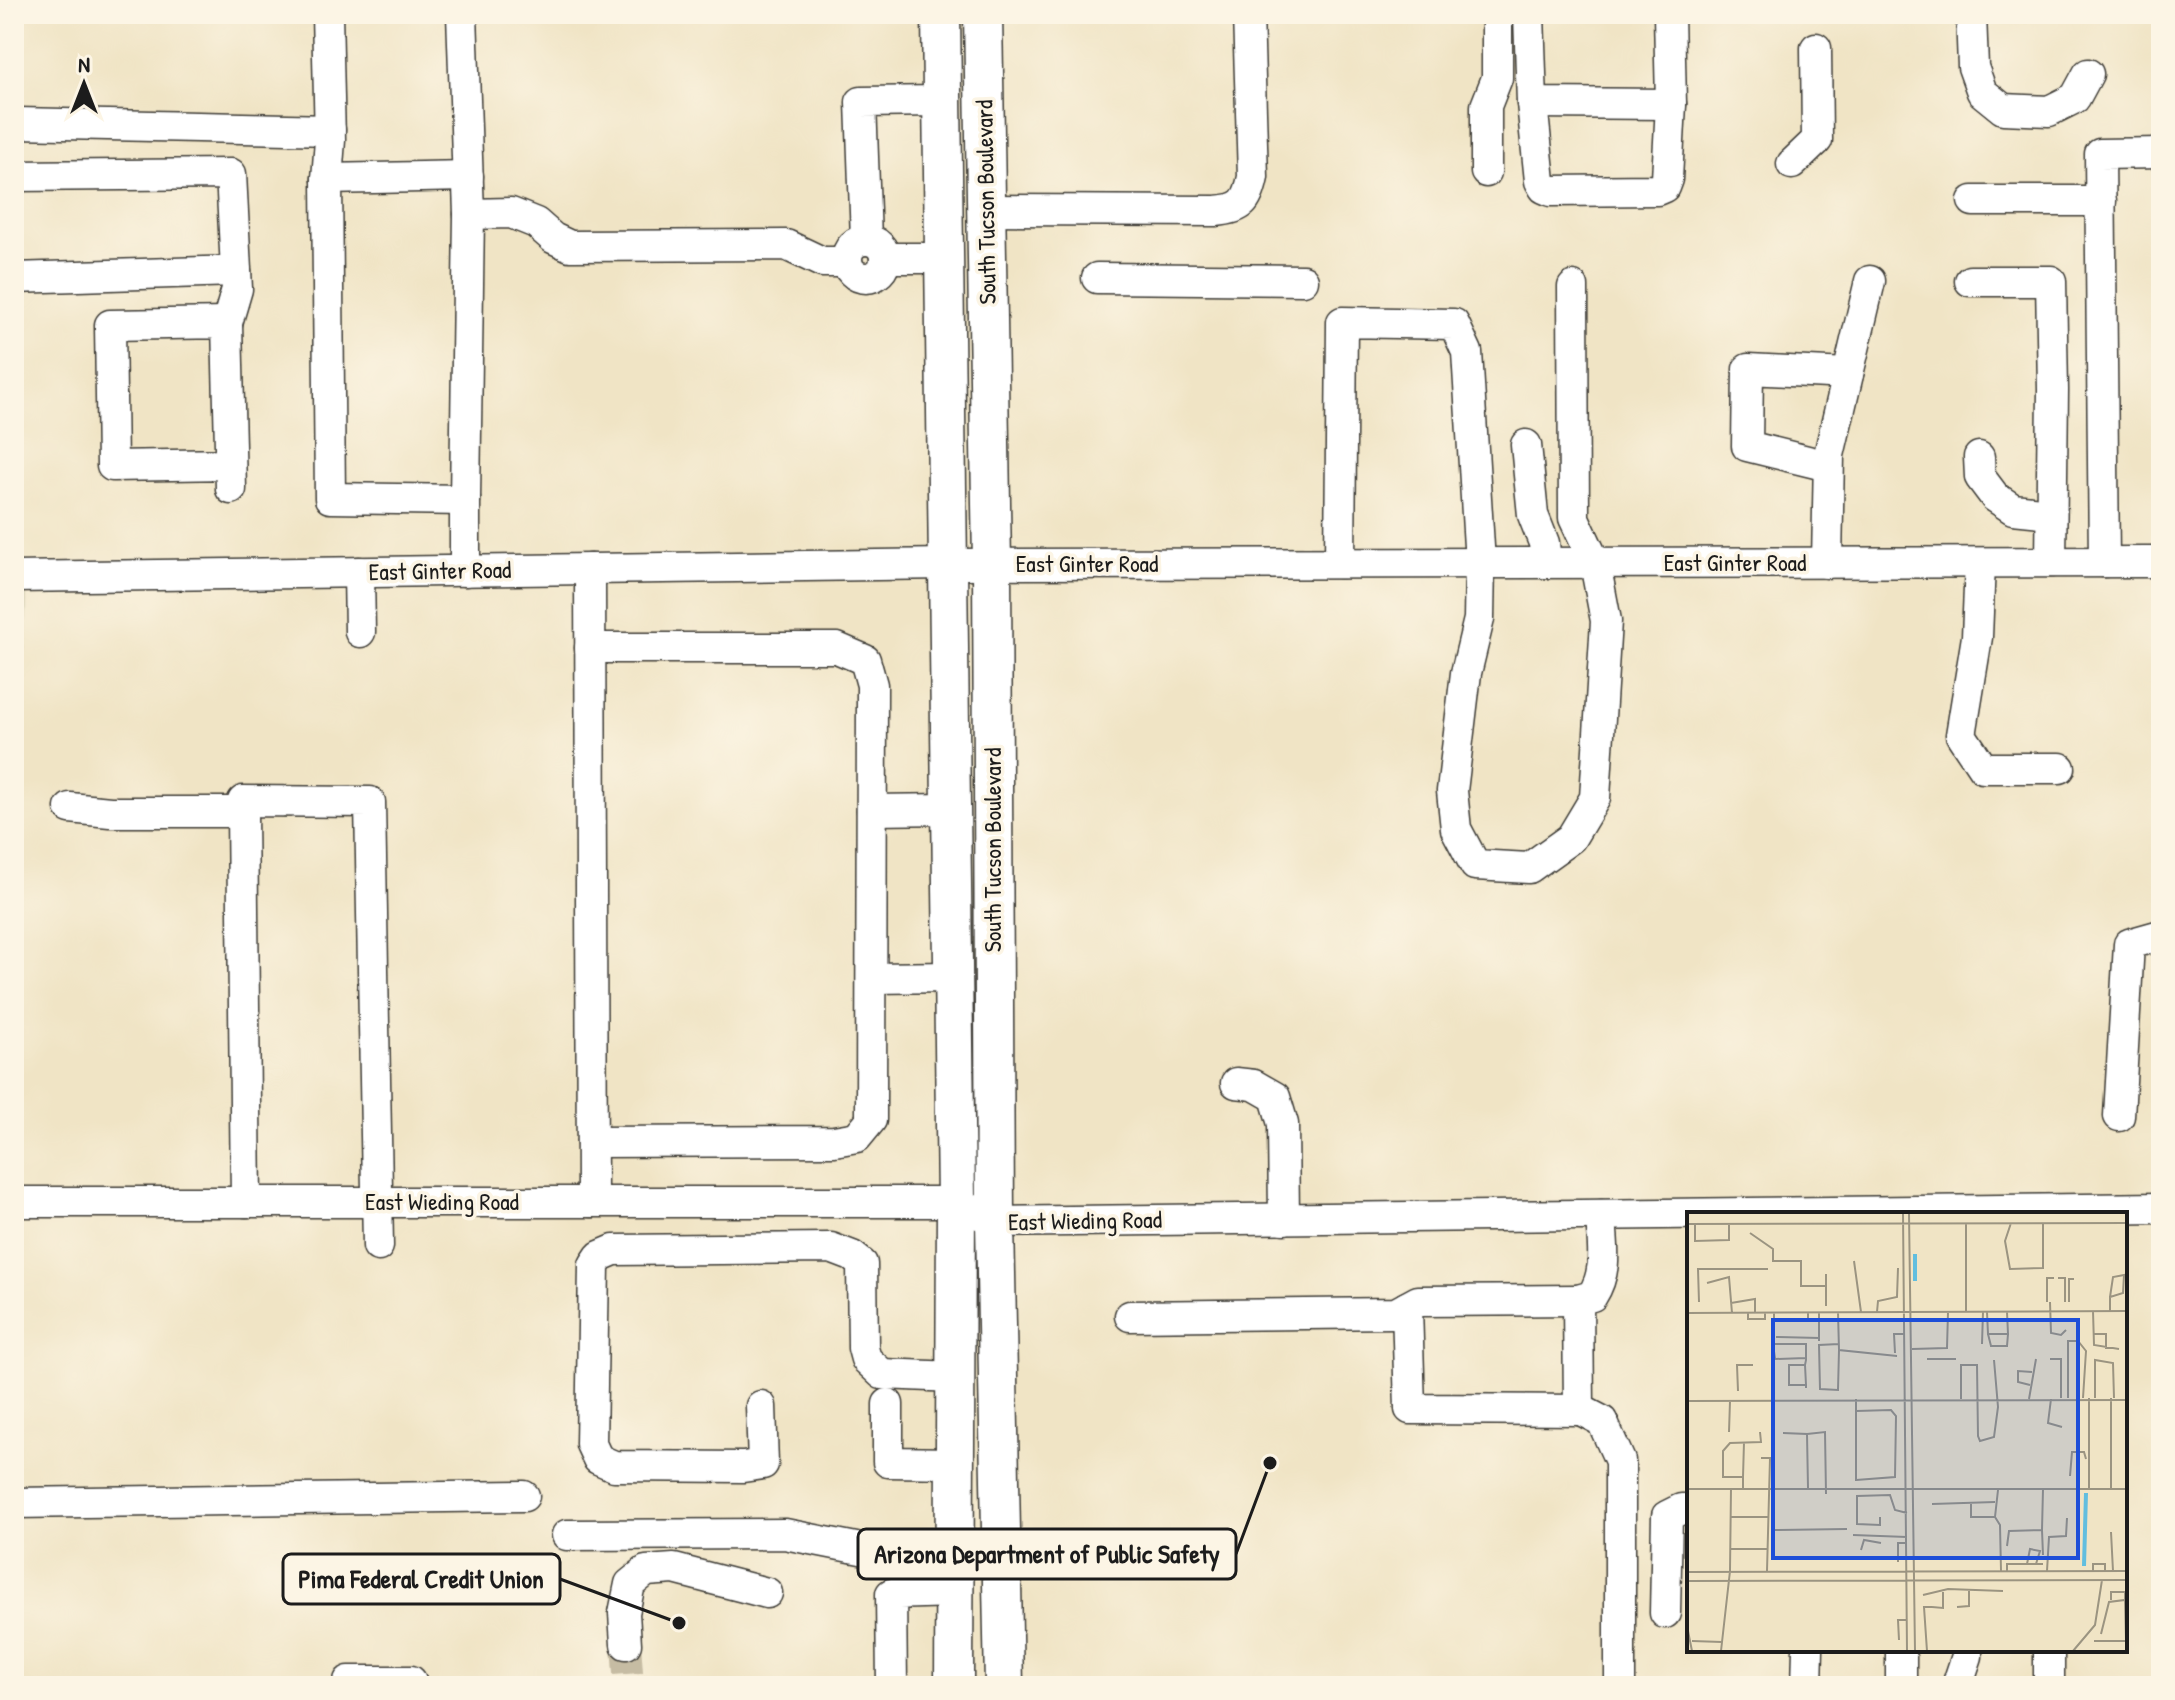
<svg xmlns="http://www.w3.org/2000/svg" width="2175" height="1700" font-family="'Patrick Hand',sans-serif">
<rect width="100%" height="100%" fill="#fcf5e5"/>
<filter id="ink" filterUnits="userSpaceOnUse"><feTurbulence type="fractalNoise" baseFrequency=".0125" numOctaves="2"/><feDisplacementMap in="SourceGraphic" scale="16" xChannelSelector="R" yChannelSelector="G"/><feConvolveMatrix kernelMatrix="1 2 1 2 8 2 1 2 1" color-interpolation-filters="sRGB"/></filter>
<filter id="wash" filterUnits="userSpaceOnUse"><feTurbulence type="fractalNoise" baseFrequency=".006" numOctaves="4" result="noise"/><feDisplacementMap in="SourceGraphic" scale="32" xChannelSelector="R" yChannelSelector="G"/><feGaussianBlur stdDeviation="1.8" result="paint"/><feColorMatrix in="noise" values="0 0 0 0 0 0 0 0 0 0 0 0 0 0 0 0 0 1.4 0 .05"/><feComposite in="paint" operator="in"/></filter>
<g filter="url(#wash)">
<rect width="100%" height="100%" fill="#f0e4c5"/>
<polygon fill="#a9bc60" stroke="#626c3e" stroke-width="2" points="14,592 25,592 24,649 14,649"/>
</g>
<g filter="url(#ink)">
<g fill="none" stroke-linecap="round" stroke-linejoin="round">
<polyline stroke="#c6bca3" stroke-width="30" stroke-dasharray="30 15" stroke-linecap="butt" points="626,1644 629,1686"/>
<g stroke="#3c3a35" stroke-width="33">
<g id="minor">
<polyline points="462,14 469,214 511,213 536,223 553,238 570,246 786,245 822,262 847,262"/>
<polyline points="1529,14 1532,103 1671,104 1669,14"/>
<polyline points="1971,14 1973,67 1982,92 2003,109 2049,111 2075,98 2088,74"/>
<polyline points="1532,103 1540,181 1544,188 1551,191 1657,190 1664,187 1667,179 1671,104"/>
<polyline points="18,123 330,130"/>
<polyline points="1792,164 1817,140 1816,48"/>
<polyline points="1486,172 1486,106 1497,78 1497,14"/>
<polyline points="14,176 231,174 237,289 227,323"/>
<polyline points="468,176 327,179 330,498 465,500 469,214"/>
<polyline points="327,179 330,140 327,14"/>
<polyline points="1973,201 2101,201"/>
<path d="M 986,210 L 1216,211 C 1242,209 1248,202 1253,177 L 1248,14"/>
<polyline points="866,240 861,102 942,101"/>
<circle cx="866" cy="259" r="19"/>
<polyline points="885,258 944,258"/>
<polyline points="14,278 236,271"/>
<polyline points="1097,278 1303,280"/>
<polyline points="1970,281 2051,281 2053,390 2051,562"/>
<polyline points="1526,445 1533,515 1544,543 1546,563"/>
<polyline points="1979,457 1980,477 1995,497 2013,509 2051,513"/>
<polyline points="230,464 112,466 110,325 227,323 231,489"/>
<polyline points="1828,466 1747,446 1748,369 1848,374"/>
<polyline points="465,500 465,571"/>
<polyline points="2104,562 2100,154 2161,153"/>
<polyline points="1340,563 1342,322 1454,324 1467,352 1480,563 1479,619 1466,673 1452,791 1456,829 1475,865 1529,868 1571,838 1595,798 1606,621 1595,563 1574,518 1573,287"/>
<polyline points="1827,563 1829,455 1870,281"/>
<polyline points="1980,563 1977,637 1961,735 1983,768 2060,768"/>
<polyline points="590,569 592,1202"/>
<polyline points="359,572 360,632"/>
<polyline points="14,577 948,564 2161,562"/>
<polyline points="590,648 837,648 865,660 872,685 871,1120 857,1137 834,1141 592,1142"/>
<polyline points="70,808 110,812 242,812 246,1202"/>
<polyline points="872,810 951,809"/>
<polyline points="242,812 243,801 370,802 378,1246"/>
<polyline points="872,978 953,977"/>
<polyline points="1236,1083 1254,1085 1275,1097 1283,1124 1284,1219"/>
<polyline points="2119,1116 2129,944 2161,935"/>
<polyline points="14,1202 956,1202 995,1222 2161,1208"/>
<path d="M 1601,1215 C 1602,1244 1609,1270 1592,1296 L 1578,1300 L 1579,1409 L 1602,1421 L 1620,1461 L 1620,1686"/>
<polyline points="1407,1307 1410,1409 1581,1410"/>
<polyline points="1130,1316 1396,1313 1418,1301 1578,1300"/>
<polyline points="888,1404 888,1462 955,1463"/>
<polyline points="761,1406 763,1464 743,1467 614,1466 598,1459 591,1444 594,1265 600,1256 614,1250 831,1248 852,1256 862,1264 863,1348 866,1359 882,1374 955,1377"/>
<polyline points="14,1503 524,1496"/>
<polyline points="567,1535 785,1534 871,1551 954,1549"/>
<polyline points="1665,1613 1667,1516 1681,1509 1689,1509"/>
<polyline points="626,1644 624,1613 630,1584 646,1571 674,1569 767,1593"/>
<polyline points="1901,1650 1901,1686"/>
<polyline points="2049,1650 2049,1686"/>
<polyline points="349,1681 411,1681"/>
<polyline points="892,1686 891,1594 954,1592"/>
<polyline points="1807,1686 1808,1650"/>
<polyline points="1957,1686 1967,1656 1967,1650"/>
</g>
</g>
<g stroke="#3c3a35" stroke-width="41">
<g id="major">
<polyline points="941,14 956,1202 954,1686"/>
<polyline points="983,14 992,564 995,1222 1004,1686"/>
</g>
</g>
<use href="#minor" stroke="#fff" stroke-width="30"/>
<use href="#major" stroke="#fff" stroke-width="38"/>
</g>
</g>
<g text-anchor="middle" stroke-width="7" stroke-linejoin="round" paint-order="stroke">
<g font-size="24" fill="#1c1c1c" stroke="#fcf5e5">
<text transform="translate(986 202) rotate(-91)" y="8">South Tucson Boulevard</text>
<text x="1735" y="571">East Ginter Road</text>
<text x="1087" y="572">East Ginter Road</text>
<text transform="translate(440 571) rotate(-1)" y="8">East Ginter Road</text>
<text transform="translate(993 850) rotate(-90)" y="8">South Tucson Boulevard</text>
<text x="442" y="1210">East Wieding Road</text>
<text transform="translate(1085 1221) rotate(-1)" y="8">East Wieding Road</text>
</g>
</g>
<g transform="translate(1687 1212)">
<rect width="440" height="440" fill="#f0e4c5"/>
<path fill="none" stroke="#61bedf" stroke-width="4" d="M 228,42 L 228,69M 397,354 L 399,281"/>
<path fill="none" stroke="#9b9481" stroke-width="2" d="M 216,1 L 220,439M 222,1 L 228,439M 279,11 L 279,100M 324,11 L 318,29 L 323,57 L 356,56 L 356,11M 0,12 L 440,11M 8,12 L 8,29 L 42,28 L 42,12M 63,21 L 86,37 L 86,49 L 114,49 L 114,74 L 139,74M 167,49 L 174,100M 371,66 L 378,66 L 378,90M 20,71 L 42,65 L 45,101M 12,90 L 11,57 L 81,57M 360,90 L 360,66 L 367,66M 363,90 L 364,121 L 374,123 L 379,118M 382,90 L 382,67 L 387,67M 44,91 L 68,87 L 68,101M 139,94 L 139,62M 406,99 L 407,133 L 432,137M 423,99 L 423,85 L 436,81 L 437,63 L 426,65 L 423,85M 151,100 L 152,138 L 210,144 L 205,144M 190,100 L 191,89 L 210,85 L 211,56M 300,100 L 301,122 L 321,122 L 320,100M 0,101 L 440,99M 61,101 L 61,107 L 78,107 L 78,101M 87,101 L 87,108 L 121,108 L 121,101M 132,101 L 132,129M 301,122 L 304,134 L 320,134 L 321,122M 406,122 L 419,122 L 419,137M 89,125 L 133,126M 152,132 L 132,133 L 133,177 L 151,178 L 152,138M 295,132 L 296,100M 225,137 L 260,136 L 261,100M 208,141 L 207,122 L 218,122M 240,147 L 269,147M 363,147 L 374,147 L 374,186M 118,153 L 119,148 L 119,132 L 86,132 L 88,147 L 119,146M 119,173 L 102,173 L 102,153 L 118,153 L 119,173 L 119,176M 343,173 L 331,170 L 331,159 L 345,160M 51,179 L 50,153 L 66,153M 381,186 L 381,129 L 391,129 L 399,139 L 396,186M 408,186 L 408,148 L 426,151 L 427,186M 424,186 L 424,277M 169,187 L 169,269M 274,187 L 274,153 L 290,153 L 291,224 L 293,229 L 307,225 L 311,195 L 307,148M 342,187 L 349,147M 364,187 L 361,211 L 375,215M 0,189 L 440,188M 169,199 L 204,198 L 209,204 L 208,265 L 169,268M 42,220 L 43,189M 96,221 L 120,222 L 121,276M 120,222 L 138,220 L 139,282M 74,246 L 83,246 L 80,359M 383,264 L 385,240 L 397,240 L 399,247M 56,265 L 57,230M 56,276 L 56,265 L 36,265 L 36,239 L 43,231 L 74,230 L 73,220M 0,277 L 440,277M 402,277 L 402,186M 311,278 L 308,305 L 313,313 L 314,359M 284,291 L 284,305 L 308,305M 245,292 L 308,290M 43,305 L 81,305M 193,305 L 193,313 L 170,312 L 170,284 L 203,283 L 208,298 L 220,301M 87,318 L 160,317M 355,318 L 356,343M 424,320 L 426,359M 166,323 L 220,325M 320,334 L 322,319 L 355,318 L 356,277M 43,337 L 81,337M 174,338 L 177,328 L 194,331M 211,350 L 211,331 L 220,331M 340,352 L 343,337 L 353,339 L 349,352M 320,359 L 320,352 L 356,352M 360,359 L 362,325 L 379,324 L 380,306M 406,359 L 406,352 L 418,352 L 418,359M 0,360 L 440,359M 0,369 L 440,368M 236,383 L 261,377 L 316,379M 424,388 L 424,380 L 438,380 L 438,388M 245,395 L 256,396 L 256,378M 270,395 L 282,394 L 282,377M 0,414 L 5,439M 212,428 L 211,408 L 220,408M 5,429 L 35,430M 407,429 L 439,429 L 438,388 L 422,390 L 414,422M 34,439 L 43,359 L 44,276M 240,439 L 237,395 L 245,395M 386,439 L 408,413 L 415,368"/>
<path fill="#1d4ed8" fill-opacity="0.15" stroke="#1d4ed8" stroke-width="4" d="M 86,108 L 391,108 L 391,346 L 86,346 Z"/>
<rect width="440" height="440" fill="none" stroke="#1c1c1c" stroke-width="4"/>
</g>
<path fill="none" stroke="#1c1c1c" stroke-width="3" d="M1270 1463L1236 1554M679 1623L560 1579"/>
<g fill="#1c1c1c" stroke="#fcf5e5" stroke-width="3">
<circle cx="1270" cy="1463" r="8"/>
<circle cx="679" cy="1623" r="8"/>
</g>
<g fill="#fcf5e5" stroke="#1c1c1c" stroke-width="3">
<rect x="858" y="1529" width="378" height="50" rx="8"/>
<rect x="283" y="1554" width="277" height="50" rx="8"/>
</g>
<g font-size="26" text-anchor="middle" font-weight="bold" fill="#1c1c1c">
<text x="1047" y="1563">Arizona Department of Public Safety</text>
<text x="421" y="1588">Pima Federal Credit Union</text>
</g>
<rect width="2175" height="1700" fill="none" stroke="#fcf5e5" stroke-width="48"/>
<g transform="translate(84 84)" stroke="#fcf5e5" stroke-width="6" paint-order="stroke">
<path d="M0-6L14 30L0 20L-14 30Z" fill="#1c1c1c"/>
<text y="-12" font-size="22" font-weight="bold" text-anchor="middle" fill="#1c1c1c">N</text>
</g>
</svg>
